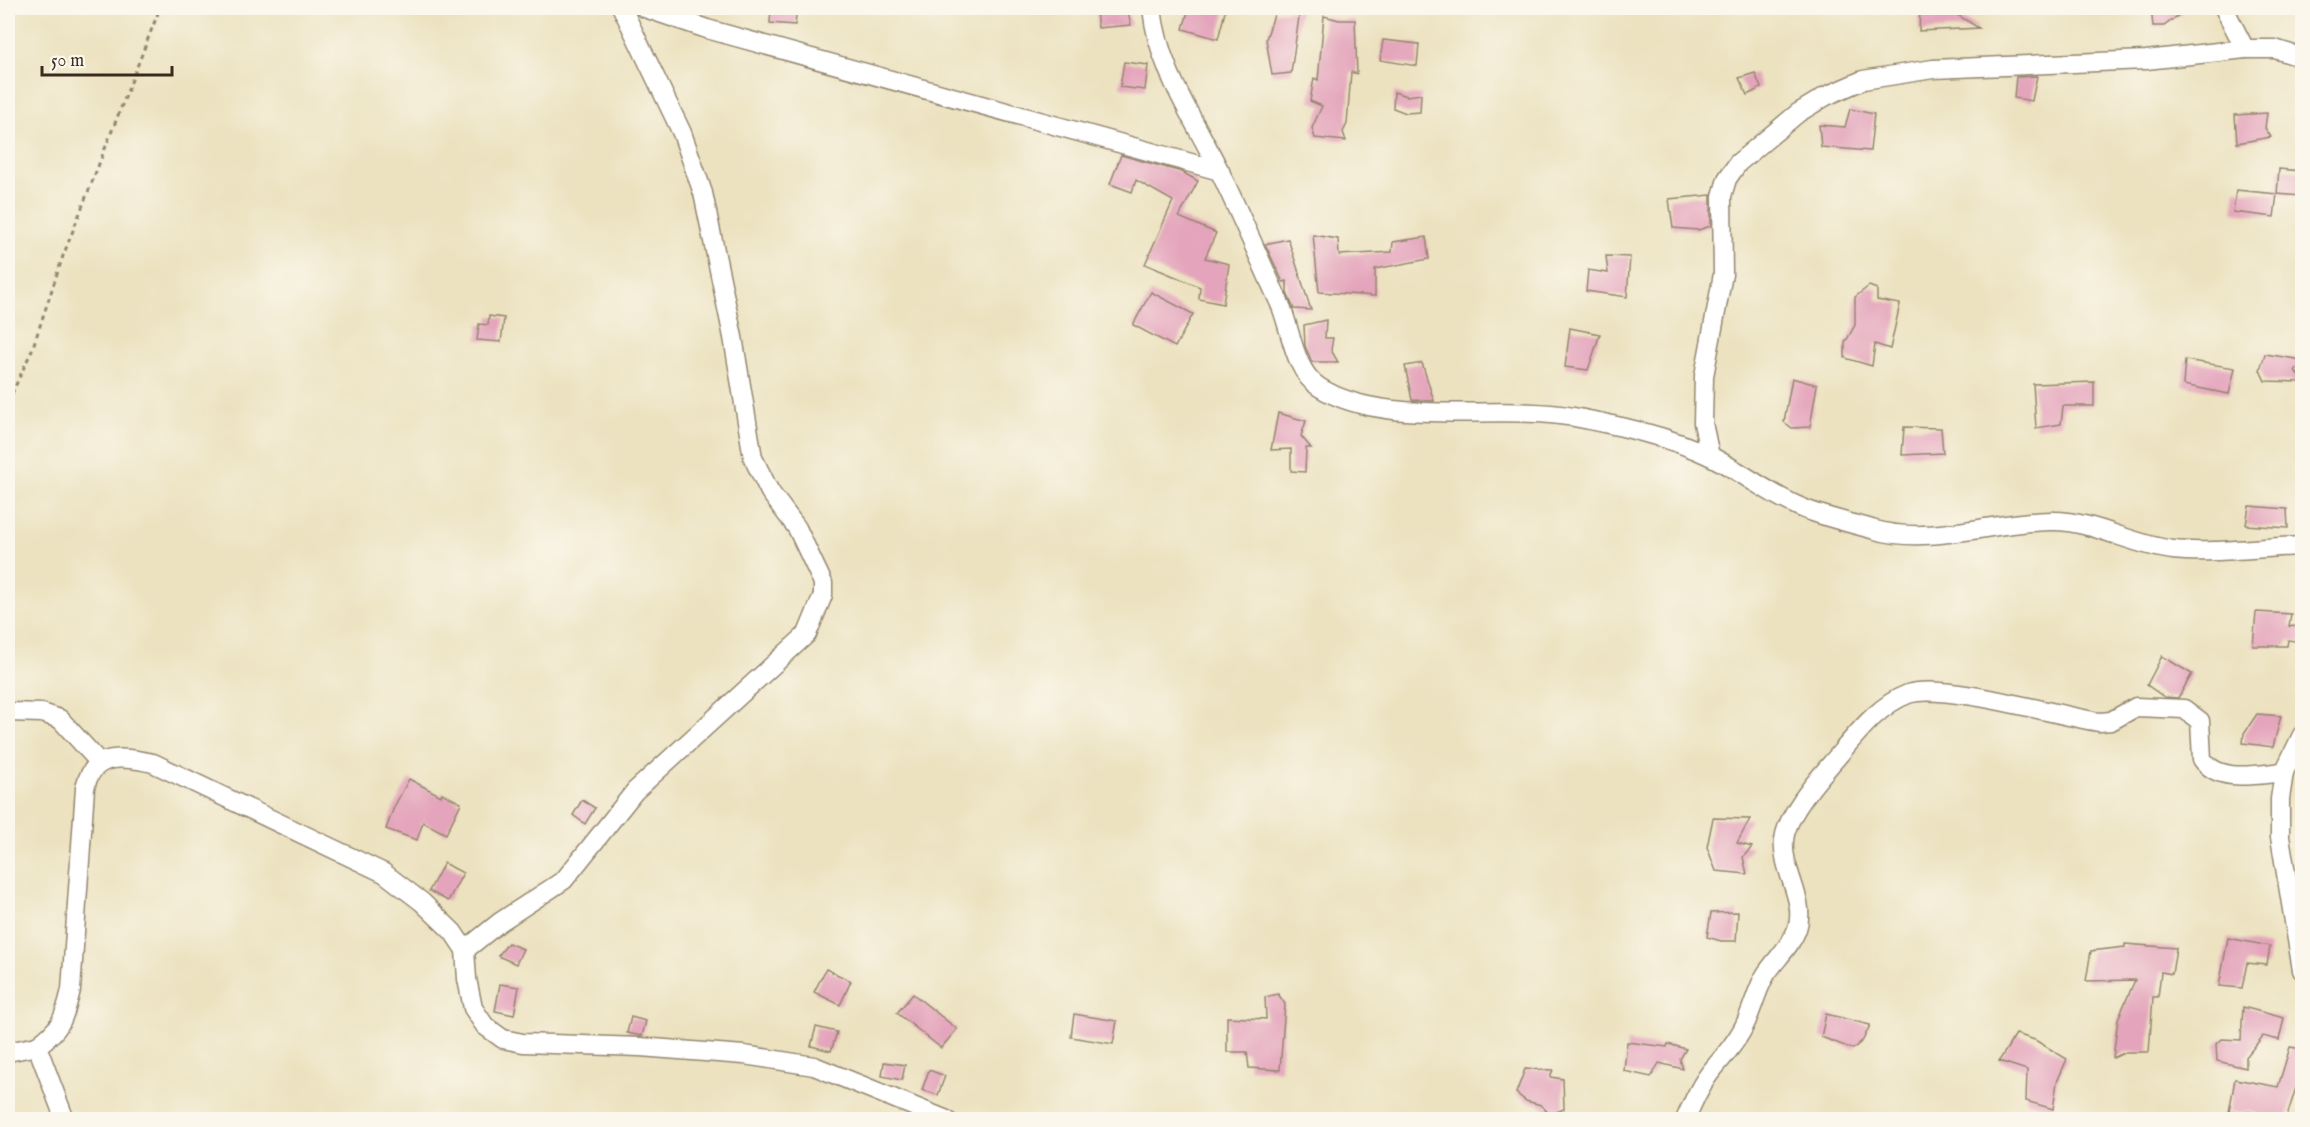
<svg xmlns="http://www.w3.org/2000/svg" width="2310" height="1127" font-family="'IM FELL English',serif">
<rect width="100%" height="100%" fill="#fbf7ec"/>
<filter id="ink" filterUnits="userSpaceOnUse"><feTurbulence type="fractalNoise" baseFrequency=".0167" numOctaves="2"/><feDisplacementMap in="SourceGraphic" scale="12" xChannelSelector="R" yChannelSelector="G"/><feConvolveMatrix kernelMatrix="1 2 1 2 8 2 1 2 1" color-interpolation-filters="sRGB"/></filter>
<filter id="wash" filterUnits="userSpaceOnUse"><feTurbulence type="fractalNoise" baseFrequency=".008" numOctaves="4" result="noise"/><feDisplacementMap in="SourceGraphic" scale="24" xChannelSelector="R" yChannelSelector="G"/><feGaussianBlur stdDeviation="1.35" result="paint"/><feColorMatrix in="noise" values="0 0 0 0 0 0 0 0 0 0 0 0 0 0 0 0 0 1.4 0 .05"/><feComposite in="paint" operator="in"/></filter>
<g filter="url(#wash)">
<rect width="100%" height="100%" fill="#ece2c0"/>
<g id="blocks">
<g fill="#e4a4bb">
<polygon points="771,8 797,8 795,25 770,23"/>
<polygon points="1127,8 1131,25 1098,28 1096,12"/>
<polygon points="1189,8 1226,8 1218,39 1183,29"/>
<polygon points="1920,8 1946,8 1979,28 1919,31"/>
<polygon points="2151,8 2188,8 2164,26 2153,26"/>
<polygon points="1300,10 1291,73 1272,75 1266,39 1275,12"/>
<polygon points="1324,16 1339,20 1355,20 1357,74 1351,72 1347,124 1343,132 1346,141 1315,138 1312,128 1322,106 1310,101 1314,78 1318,80"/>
<polygon points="1383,40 1419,44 1417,66 1380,60"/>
<polygon points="1124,62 1148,65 1145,90 1120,87"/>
<polygon points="1755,73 1761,88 1747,95 1739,78"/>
<polygon points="2037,76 2032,101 2014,98 2016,77"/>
<polygon points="1394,92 1407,96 1421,94 1420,112 1406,113 1393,108"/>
<polygon points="1850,109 1874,114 1870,151 1821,147 1819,125 1845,127"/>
<polygon points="2267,113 2265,128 2271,137 2237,143 2235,115"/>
<polygon points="1121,155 1182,172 1198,181 1179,217 1216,233 1205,258 1229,264 1223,304 1199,299 1200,287 1145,264 1173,201 1136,180 1132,192 1110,184"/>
<polygon points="2279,169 2302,171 2302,196 2277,194"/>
<polygon points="2236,190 2277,194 2274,217 2233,212"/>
<polygon points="1711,195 1711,226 1698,230 1673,228 1669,199"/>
<polygon points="1313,235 1338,239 1339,255 1392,252 1393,242 1426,237 1429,259 1375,269 1375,296 1319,292"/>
<polygon points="1288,239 1289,242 1311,310 1294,309 1287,293 1287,281 1283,282 1265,244"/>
<polygon points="1606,256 1630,257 1627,297 1586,291 1588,270 1608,273"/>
<polygon points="1869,286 1877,289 1877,300 1900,304 1890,349 1875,344 1872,366 1845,358 1845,343 1855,325 1855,297"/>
<polygon points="1151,292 1193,314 1175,347 1133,325"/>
<polygon points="489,316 504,318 501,342 477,340 479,324 488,325"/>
<polygon points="1326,320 1325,338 1333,338 1331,350 1338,362 1312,362 1305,346 1304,325"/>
<polygon points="1570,328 1600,334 1588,370 1565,367"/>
<polygon points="2265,354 2302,360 2302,365 2295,370 2302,382 2265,381 2260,370"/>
<polygon points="2185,360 2235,368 2229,394 2183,385"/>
<polygon points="1422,363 1434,401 1412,400 1405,366"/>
<polygon points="1792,378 1817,385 1810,427 1792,428 1784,422"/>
<polygon points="2094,382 2094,406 2063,406 2061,424 2036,428 2033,384"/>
<polygon points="1278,413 1306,421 1301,436 1311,448 1306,448 1305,472 1291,471 1291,449 1271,450"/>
<polygon points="1904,427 1941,428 1943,453 1902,455"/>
<polygon points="2249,506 2287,509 2288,528 2246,525"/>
<polygon points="2256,612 2291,614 2289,626 2302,627 2302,642 2288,640 2287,646 2253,646"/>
<polygon points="2162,656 2192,674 2178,698 2164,697 2147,685"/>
<polygon points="2257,714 2281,716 2273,747 2243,743 2244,733"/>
<polygon points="409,779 441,796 442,793 461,803 446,834 423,822 417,840 386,829 394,807"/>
<polygon points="582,800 595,808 585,824 573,815"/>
<polygon points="1713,818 1750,819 1737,843 1752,847 1743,857 1747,874 1716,871 1707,847"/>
<polygon points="444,863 463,873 448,901 429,891"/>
<polygon points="1738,912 1736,941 1721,941 1707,937 1711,913"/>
<polygon points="2228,938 2270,946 2267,965 2247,963 2242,988 2219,986"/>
<polygon points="508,943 523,949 516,964 498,956"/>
<polygon points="2125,944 2176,948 2172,974 2161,972 2158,997 2153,997 2149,1052 2126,1052 2113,1058 2118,1019 2135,980 2086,981 2091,951 2125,947"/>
<polygon points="826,969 851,981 840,1005 814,992"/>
<polygon points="500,984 519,987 514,1015 495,1011"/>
<polygon points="913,994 957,1029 941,1048 897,1013"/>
<polygon points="1278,994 1285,1004 1280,1070 1249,1068 1247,1052 1227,1052 1227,1017 1266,1019 1265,997"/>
<polygon points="2243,1007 2284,1018 2279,1040 2263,1036 2246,1057 2246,1068 2217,1061 2216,1044 2221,1039 2241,1040"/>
<polygon points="1074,1014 1117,1021 1113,1044 1071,1037"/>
<polygon points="1826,1014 1870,1025 1863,1040 1853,1049 1821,1037"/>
<polygon points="631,1017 646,1021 642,1036 627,1033"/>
<polygon points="816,1027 837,1032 831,1051 811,1046"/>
<polygon points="2016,1034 2035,1040 2067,1059 2057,1082 2053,1109 2026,1101 2027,1070 1999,1061"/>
<polygon points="1627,1042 1667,1047 1668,1044 1686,1049 1680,1059 1683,1069 1659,1063 1651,1077 1624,1071"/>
<polygon points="2290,1047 2302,1049 2302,1069 2287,1116 2272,1119 2251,1112 2229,1112 2235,1079 2278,1087"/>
<polygon points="884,1062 905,1065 902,1080 882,1076"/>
<polygon points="1525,1069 1553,1070 1550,1077 1563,1079 1564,1109 1550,1115 1541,1105 1526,1101 1516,1093"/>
<polygon points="929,1070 945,1076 938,1095 922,1090"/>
</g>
</g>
</g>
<g filter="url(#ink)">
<use href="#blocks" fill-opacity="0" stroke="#94866f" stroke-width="1.5"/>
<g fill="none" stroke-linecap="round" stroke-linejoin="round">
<g stroke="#94866f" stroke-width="21">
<g id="minor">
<polyline points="645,8 707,29 1220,171"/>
<path d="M 1152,8 C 1158,69 1194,118 1220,172 C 1241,216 1260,260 1280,304 C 1291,329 1294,371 1319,387 C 1384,429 1499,403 1574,417 C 1620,426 1669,436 1712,457 C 1742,472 1769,494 1800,507 C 1823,517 1851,523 1875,530 C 1932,546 1998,520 2054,521 C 2093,521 2132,545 2173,550 C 2210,554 2263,547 2302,546"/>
<polyline points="2224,8 2245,49"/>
<polyline points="1710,456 1703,423 1704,376 1723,274 1722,196 1727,179 1738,163 1798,113 1826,96 1863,80 1933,69 2146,60 2245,49 2275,49 2300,57 2302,61"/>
<polyline points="8,712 42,713 60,719 100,763"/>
<polyline points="2302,735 2284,772 2280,799 2280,837 2302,970"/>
<polyline points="465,950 500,922 564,880 635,791 807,634 823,595 823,583 797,528 770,492 753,458 733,337 703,193 682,133 622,8"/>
<polyline points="8,1052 37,1046"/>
<path d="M 65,1120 L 37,1046 C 61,1029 64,1019 71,990 L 85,788 C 93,751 123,757 153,763 L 384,873 L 422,902 L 453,932 L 465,950 L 467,979 L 473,1008 L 485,1026 L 503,1039 L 523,1043 L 640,1047 L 744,1055 L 814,1066 L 947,1120"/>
<path d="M 1685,1120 C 1693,1102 1701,1083 1714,1068 C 1724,1056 1733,1046 1741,1032 C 1752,1014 1755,992 1766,974 C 1776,959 1791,946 1797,929 C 1807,900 1781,870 1784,840 C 1786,817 1816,781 1831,764 C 1853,739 1876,706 1908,694 C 1942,682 2059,716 2100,722 L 2111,721 L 2136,707 L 2184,709 L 2200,721 L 2202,759 C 2219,784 2258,774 2284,772"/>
</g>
</g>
<polyline stroke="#94866f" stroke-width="3" stroke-dasharray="4.5 4.5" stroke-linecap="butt" points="8,402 32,350 63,256 160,8"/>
<use href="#minor" stroke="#fff" stroke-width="18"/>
</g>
</g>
<rect width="2310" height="1127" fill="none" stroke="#fbf7ec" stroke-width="30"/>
<path d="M42 66v9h130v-9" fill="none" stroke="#3b2a1e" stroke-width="3"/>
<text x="51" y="66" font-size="18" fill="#3b2a1e" stroke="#fbf7ec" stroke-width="4.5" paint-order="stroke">50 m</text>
</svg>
